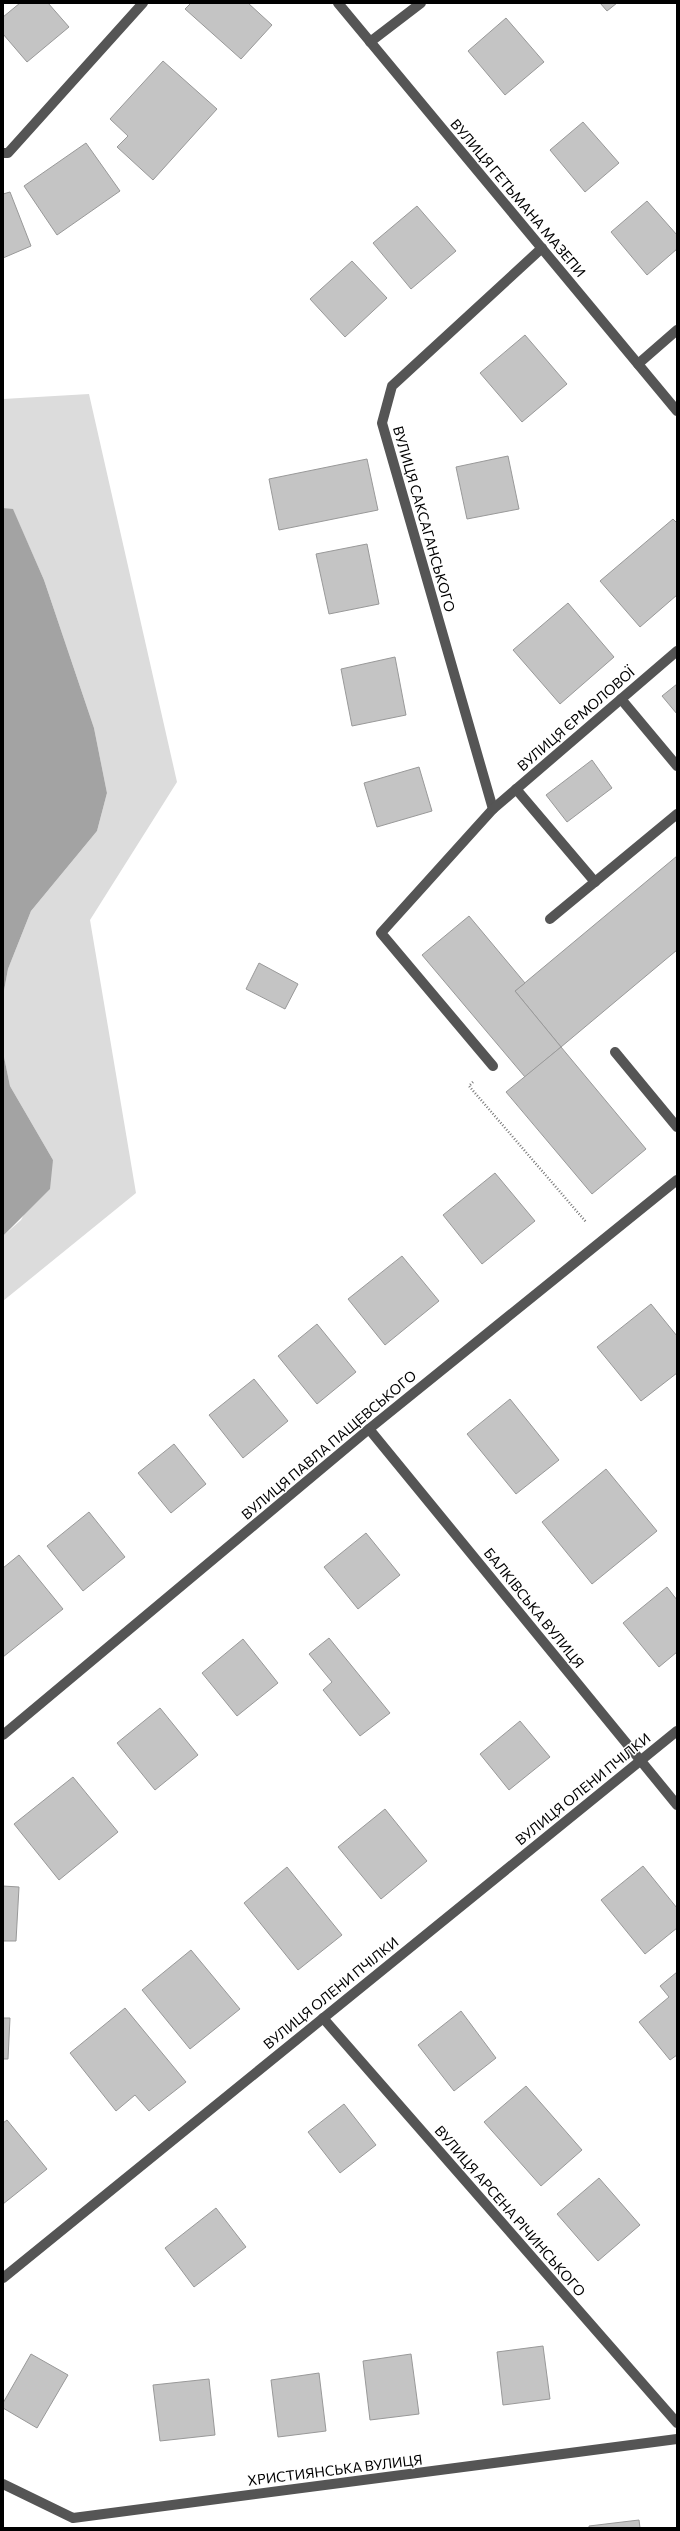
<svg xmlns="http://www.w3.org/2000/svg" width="680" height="2531" font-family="Commissioner,sans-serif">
<rect width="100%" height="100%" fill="#fff"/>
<polygon fill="#dcdcdc" points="89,394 177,782 90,920 136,1193 3,1301 3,1236 21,1220 53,1160 10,1086 3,1052 3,996 8,969 31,911 97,831 107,793 94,728 44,580 13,510 3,508 3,399"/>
<g fill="#a3a3a3">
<polygon points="3,508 13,509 44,580 94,728 107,793 97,831 31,911 8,969 3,996"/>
<polygon points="3,1052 10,1086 53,1160 50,1189 3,1236"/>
</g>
<g fill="#c4c4c4" stroke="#999">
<polygon points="20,3 48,3 69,27 27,62 3,34 3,17"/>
<polygon points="191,3 248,3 272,25 241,59 185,9"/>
<polygon points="600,3 617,3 607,11"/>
<polygon points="506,18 544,62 505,95 468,51"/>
<polygon points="163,61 217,109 153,180 117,147 128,136 110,119"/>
<polygon points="583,122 619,163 585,192 550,150"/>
<polygon points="86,143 120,191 57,235 24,186"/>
<polygon points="10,192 31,246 3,258 3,194"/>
<polygon points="647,201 677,235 677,249 647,275 611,232"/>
<polygon points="417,206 456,251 411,289 373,243"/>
<polygon points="352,261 387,298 345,337 310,299"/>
<polygon points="525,335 567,384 522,422 480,373"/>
<polygon points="508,456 519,509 467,519 456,467"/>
<polygon points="367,459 378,510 279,530 269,479"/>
<polygon points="673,519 677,523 677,595 640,627 600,581"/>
<polygon points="367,544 379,604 329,614 316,554"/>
<polygon points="568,603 614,657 560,704 513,650"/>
<polygon points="395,657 406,715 352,726 341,669"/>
<polygon points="677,684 677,714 662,696"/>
<polygon points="592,760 612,788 567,822 546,795"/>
<polygon points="419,767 432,811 377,827 364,783"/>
<polygon points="677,856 677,950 561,1047 515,991"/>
<polygon points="469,916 525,983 515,991 561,1047 525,1077 422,955"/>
<polygon points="259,963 298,984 285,1009 246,989"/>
<polygon points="561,1047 646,1149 592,1194 506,1092"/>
<polygon points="495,1173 535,1221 482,1264 443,1215"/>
<polygon points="402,1256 439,1301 385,1345 348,1299"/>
<polygon points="651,1304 677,1336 677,1373 641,1401 597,1347"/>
<polygon points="317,1324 356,1372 317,1404 278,1356"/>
<polygon points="254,1379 288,1421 243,1458 209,1415"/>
<polygon points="510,1399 559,1460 516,1494 467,1434"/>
<polygon points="174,1444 206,1484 171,1513 138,1473"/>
<polygon points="606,1469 657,1531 592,1584 542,1522"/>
<polygon points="89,1512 125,1557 83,1591 47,1546"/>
<polygon points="366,1533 400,1575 358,1609 324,1567"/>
<polygon points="19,1555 63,1609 3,1657 3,1568"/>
<polygon points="667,1587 677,1600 677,1652 659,1667 623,1623"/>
<polygon points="329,1638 390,1713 360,1736 323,1690 332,1682 309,1654"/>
<polygon points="243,1639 278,1683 237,1716 202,1673"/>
<polygon points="160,1708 198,1755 155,1790 117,1743"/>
<polygon points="520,1721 550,1757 509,1790 480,1754"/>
<polygon points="73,1777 118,1832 59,1880 14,1824"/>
<polygon points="385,1809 427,1861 381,1899 338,1847"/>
<polygon points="643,1866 677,1908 677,1928 645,1954 601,1900"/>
<polygon points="287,1867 342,1935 298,1970 244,1903"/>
<polygon points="3,1886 19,1887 16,1941 3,1941"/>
<polygon points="191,1950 240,2009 190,2049 142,1990"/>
<polygon points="677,1972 677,2055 670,2060 639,2022 669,1997 660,1986"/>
<polygon points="125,2008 186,2082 149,2111 135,2095 116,2111 70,2053"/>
<polygon points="461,2011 496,2058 454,2091 418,2045"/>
<polygon points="3,2018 10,2018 8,2059 3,2059"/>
<polygon points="526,2086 582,2150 541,2186 484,2122"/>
<polygon points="344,2104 376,2145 340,2173 308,2132"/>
<polygon points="7,2120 47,2169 3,2204 3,2123"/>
<polygon points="599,2178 640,2225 598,2261 557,2214"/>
<polygon points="216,2208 246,2247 194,2287 165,2248"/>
<polygon points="543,2346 550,2399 503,2405 497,2352"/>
<polygon points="31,2354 68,2375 37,2428 3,2408 3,2403"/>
<polygon points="411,2354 419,2414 370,2420 363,2361"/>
<polygon points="319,2373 326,2431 278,2437 271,2380"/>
<polygon points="209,2379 215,2435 160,2441 153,2385"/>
<polygon points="639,2520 640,2528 589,2528 589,2526"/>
</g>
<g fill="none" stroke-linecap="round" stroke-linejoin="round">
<polyline stroke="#777" stroke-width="2.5" stroke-dasharray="1 2" stroke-linecap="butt" points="473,1082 469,1086 586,1222"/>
<g stroke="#555" stroke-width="10">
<polyline points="338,3 677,411"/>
<polyline points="370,42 421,3"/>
<polyline points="3,153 8,153 143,3"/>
<polyline points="638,364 677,330"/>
<polyline points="621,699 677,766"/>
<polyline points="516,789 595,882"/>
<polyline points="493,809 382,423 392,386 542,248"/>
<polyline points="550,919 677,814"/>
<polyline points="615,1052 677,1127"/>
<polyline points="493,1066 381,933 493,809 677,651"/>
<polyline points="369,1429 677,1805"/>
<polyline points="3,1735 369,1429 677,1180"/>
<polyline points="323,2018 677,2423"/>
<polyline points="3,2278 677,1731"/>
<polyline points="3,2484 73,2518 677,2439"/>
</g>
</g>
<g text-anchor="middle" stroke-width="3" stroke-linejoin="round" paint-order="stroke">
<g font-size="14" fill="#000" stroke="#fff">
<text transform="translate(518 198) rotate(50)" y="5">ВУЛИЦЯ ГЕТЬМАНА МАЗЕПИ</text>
<text transform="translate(424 519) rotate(74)" y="5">ВУЛИЦЯ САКСАГАНСЬКОГО</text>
<text transform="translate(576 719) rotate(-41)" y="5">ВУЛИЦЯ ЄРМОЛОВОЇ</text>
<text transform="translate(329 1445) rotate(-40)" y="5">ВУЛИЦЯ ПАВЛА ПАЩЕВСЬКОГО</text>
<text transform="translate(534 1608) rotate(51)" y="5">БАЛКІВСЬКА ВУЛИЦЯ</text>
<text transform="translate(583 1789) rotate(-39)" y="5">ВУЛИЦЯ ОЛЕНИ ПЧІЛКИ</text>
<text transform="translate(331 1993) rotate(-39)" y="5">ВУЛИЦЯ ОЛЕНИ ПЧІЛКИ</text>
<text transform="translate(510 2211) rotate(49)" y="5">ВУЛИЦЯ АРСЕНА РІЧИНСЬКОГО</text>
<text transform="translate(335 2470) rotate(-7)" y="5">ХРИСТИЯНСЬКА ВУЛИЦЯ</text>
</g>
</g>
<rect width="680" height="2531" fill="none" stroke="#000000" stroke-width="8"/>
</svg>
